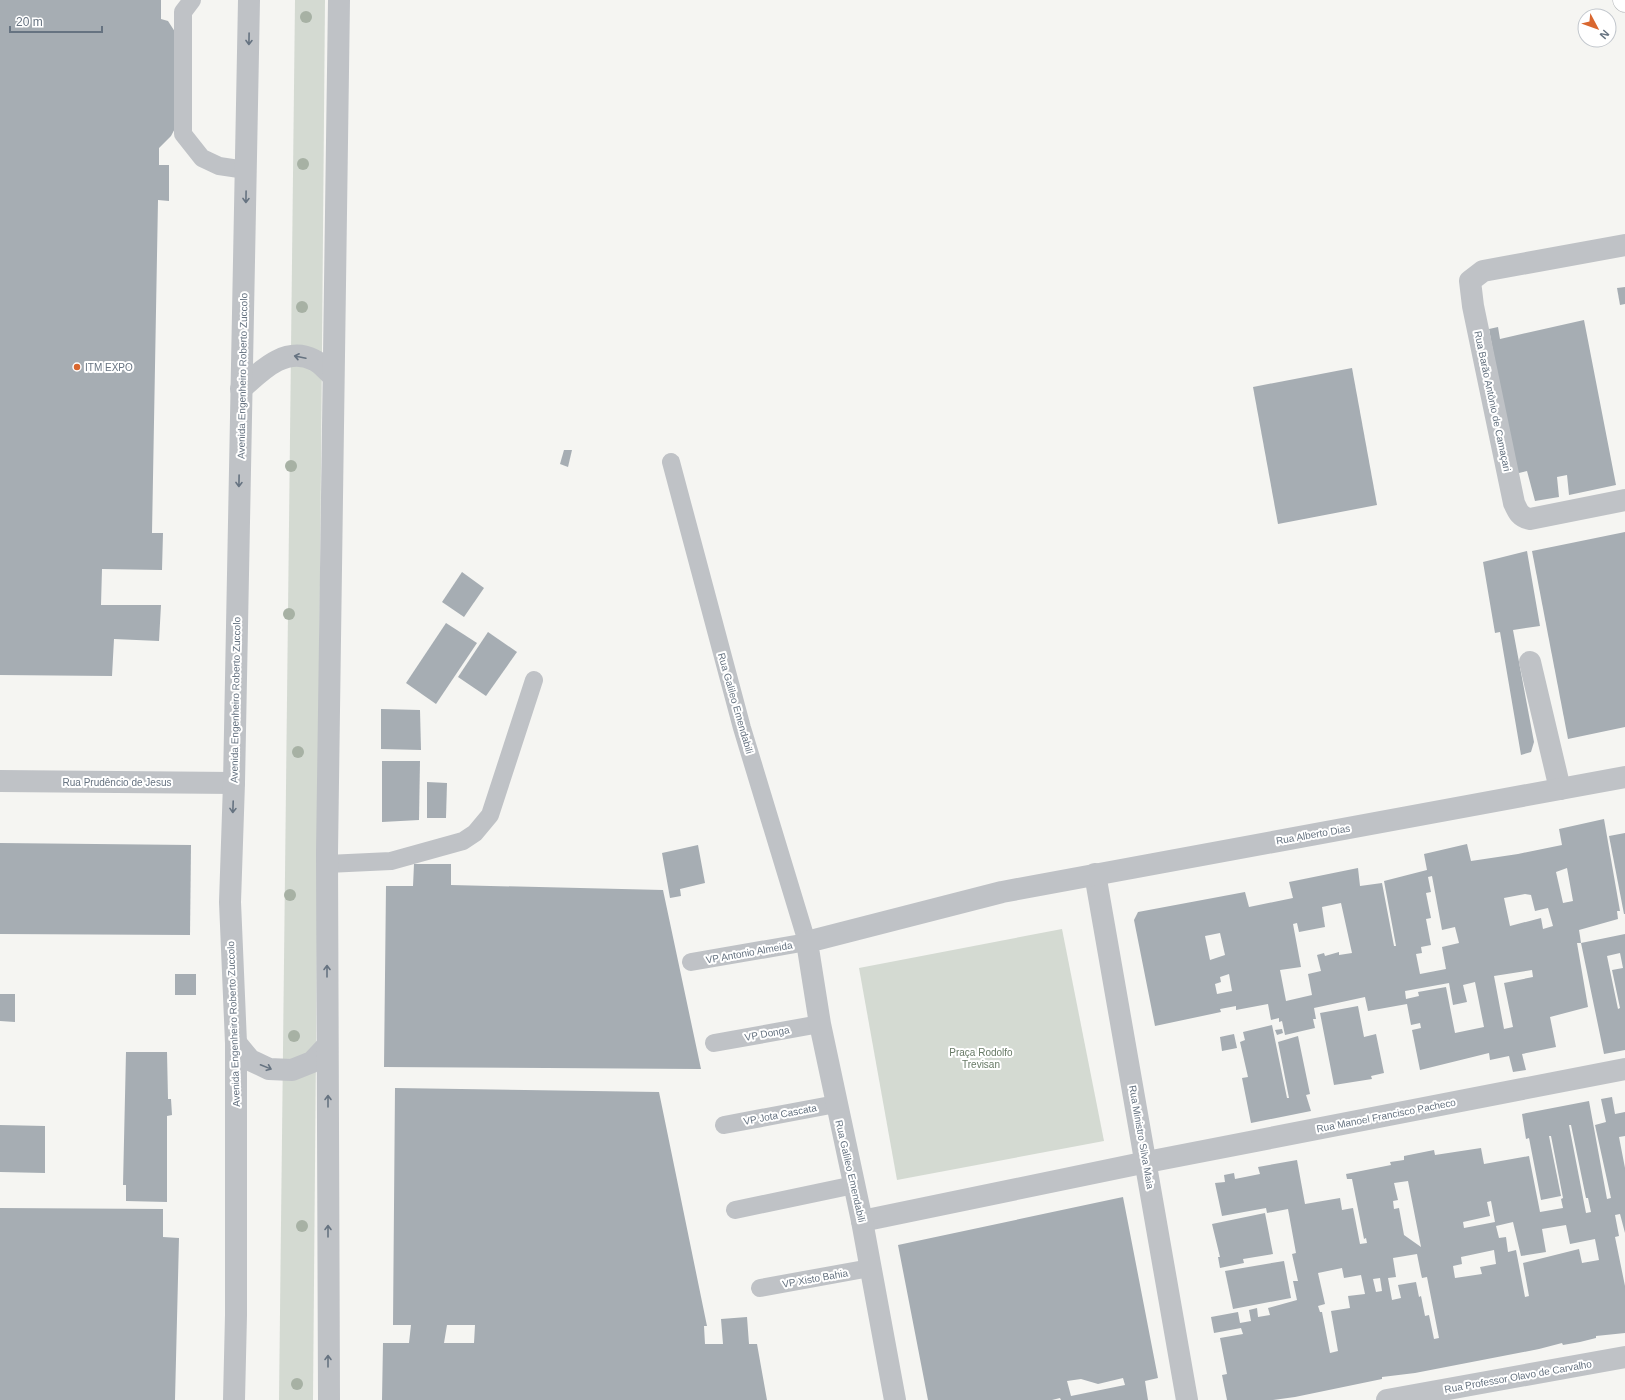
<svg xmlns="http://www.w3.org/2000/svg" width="1625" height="1400" font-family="Helvetica,sans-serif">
<rect width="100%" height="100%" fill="#f5f5f2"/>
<g fill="#d4dad2">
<polygon points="295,0 325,0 313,1400 279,1400"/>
<polygon points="1062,929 1104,1141 897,1180 859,968"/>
</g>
<g fill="#a6adb3" fill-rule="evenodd">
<polygon points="0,0 161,0 161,19 168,21 179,38 180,119 171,136 159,148 159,165 169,165 169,201 158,200 152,533 163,533 162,570 102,569 101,605 161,605 159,641 114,639 112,676 0,675"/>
<polygon points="1625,287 1625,304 1620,305 1617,288"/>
<polygon points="1584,320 1616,485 1569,495 1567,475 1557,477 1559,497 1535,501 1527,471 1515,474 1489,329 1498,327 1500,339"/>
<polygon points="1352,368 1377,505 1278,524 1253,387"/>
<polygon points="564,450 572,450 568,467 560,464"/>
<polygon points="1625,532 1625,727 1568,739 1532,551"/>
<polygon points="1527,551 1540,626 1513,630 1534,742 1531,752 1521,755 1500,632 1495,633 1483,562"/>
<polygon points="462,572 484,588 464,617 442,602"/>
<polygon points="446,623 477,643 436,704 406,683"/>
<polygon points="488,632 517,652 486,696 458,677"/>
<polygon points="381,709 420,710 421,750 381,749"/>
<polygon points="382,761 420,761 419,820 382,822"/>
<polygon points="427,782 447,783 446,818 427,818"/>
<path d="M 1604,819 L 1620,911 L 1617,911 L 1618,919 L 1579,930 L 1580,936 L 1581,943 L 1625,934 L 1625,1050 L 1604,1054 L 1581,943 L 1577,943 L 1588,1007 L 1550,1017 L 1556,1047 L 1522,1054 L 1526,1070 L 1513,1072 L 1509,1056 L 1490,1060 L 1489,1053 L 1420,1070 L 1412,1030 L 1421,1028 L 1420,1023 L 1411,1025 L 1407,1004 L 1368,1011 L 1365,997 L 1314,1008 L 1316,1019 L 1313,1019 L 1315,1028 L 1285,1035 L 1282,1021 L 1279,1022 L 1279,1018 L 1271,1020 L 1268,1004 L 1236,1010 L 1236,1006 L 1220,1009 L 1221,1012 L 1155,1026 L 1134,920 L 1138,912 L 1245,892 L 1249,907 L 1293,898 L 1289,882 L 1358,868 L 1360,886 L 1382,883 L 1394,946 L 1396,946 L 1384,881 L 1427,870 L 1424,854 L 1467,844 L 1471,861 L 1518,854 L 1562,845 L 1559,829 ZM 1567,868 L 1573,901 L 1563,903 L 1556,872 ZM 1432,876 L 1442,930 L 1455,927 L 1459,943 L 1442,947 L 1446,969 L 1420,974 L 1416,954 L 1422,953 L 1421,947 L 1431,945 L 1426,919 L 1431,918 L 1426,893 L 1431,892 L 1428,877 ZM 1525,894 L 1531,895 L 1535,911 L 1548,908 L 1553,926 L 1543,929 L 1541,918 L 1510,926 L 1504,898 ZM 1341,903 L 1352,953 L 1339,955 L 1339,952 L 1325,956 L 1324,953 L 1317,955 L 1321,971 L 1308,974 L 1312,995 L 1286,1001 L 1280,970 L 1301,967 L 1293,924 L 1297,923 L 1299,932 L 1325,927 L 1322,907 ZM 1220,933 L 1225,955 L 1210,960 L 1205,936 ZM 1620,953 L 1623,968 L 1612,970 L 1620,1008 L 1618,1009 L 1607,956 ZM 1532,970 L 1533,977 L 1504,983 L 1513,1027 L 1504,1029 L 1494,976 ZM 1229,974 L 1232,991 L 1217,994 L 1215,984 L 1221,982 L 1220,977 ZM 1475,982 L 1484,1027 L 1455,1033 L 1446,987 L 1418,992 L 1419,996 L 1406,999 L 1405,991 L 1449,983 L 1453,1005 L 1467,1002 L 1463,985 Z"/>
<polygon points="1625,833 1625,914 1624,914 1609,836"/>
<polygon points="0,843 191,845 190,935 0,934"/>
<polygon points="698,845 705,883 680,889 681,896 670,898 662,853"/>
<polygon points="414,864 451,864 451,885 663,890 701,1069 384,1067 386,886 413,886"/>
<rect x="175" y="974" width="21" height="21"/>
<polygon points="0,994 15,994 15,1022 0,1021"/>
<polygon points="1358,1006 1364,1037 1376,1034 1384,1073 1371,1076 1372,1079 1334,1085 1320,1013"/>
<polygon points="1272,1025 1287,1098 1289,1098 1278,1042 1298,1036 1310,1094 1306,1095 1311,1111 1251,1123 1242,1078 1248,1077 1240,1042 1245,1040 1243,1032"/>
<polygon points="1282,1029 1283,1033 1277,1035 1275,1030"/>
<polygon points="1234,1034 1237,1048 1222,1051 1220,1037"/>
<polygon points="126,1052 167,1052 168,1099 171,1099 172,1115 167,1116 167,1202 126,1201 126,1185 123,1185"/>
<path d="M 395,1088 L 659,1092 L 707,1326 L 704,1326 L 705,1344 L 723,1344 L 721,1319 L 747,1317 L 749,1344 L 757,1344 L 767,1400 L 382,1400 L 383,1343 L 409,1343 L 411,1325 L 393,1325 ZM 447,1325 L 475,1325 L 474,1343 L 444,1343 Z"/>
<path d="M 1612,1097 L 1615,1114 L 1625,1112 L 1625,1136 L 1619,1137 L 1625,1168 L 1625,1233 L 1620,1214 L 1615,1215 L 1619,1236 L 1615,1237 L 1625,1286 L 1625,1333 L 1596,1336 L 1596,1338 L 1580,1342 L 1563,1345 L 1562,1343 L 1539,1349 L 1415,1373 L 1382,1377 L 1382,1379 L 1295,1397 L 1273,1400 L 1227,1400 L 1222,1375 L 1227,1374 L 1220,1338 L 1243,1334 L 1241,1328 L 1214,1333 L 1211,1317 L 1238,1312 L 1240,1323 L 1251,1321 L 1249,1310 L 1257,1308 L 1258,1317 L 1270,1315 L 1268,1308 L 1297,1300 L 1293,1281 L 1298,1281 L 1292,1254 L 1296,1253 L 1288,1209 L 1267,1213 L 1266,1208 L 1222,1216 L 1215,1183 L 1225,1182 L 1224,1175 L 1234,1173 L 1235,1179 L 1260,1174 L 1258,1167 L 1297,1160 L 1305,1204 L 1340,1198 L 1342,1210 L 1353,1208 L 1360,1244 L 1367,1243 L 1366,1238 L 1364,1239 L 1352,1179 L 1347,1179 L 1346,1174 L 1391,1165 L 1390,1162 L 1404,1160 L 1404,1156 L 1434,1150 L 1435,1155 L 1481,1148 L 1484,1164 L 1529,1156 L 1540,1212 L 1563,1208 L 1561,1199 L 1563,1198 L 1551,1136 L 1549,1136 L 1561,1196 L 1541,1200 L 1529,1138 L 1526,1139 L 1522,1114 L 1589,1101 L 1607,1199 L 1611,1198 L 1595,1125 L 1606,1122 L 1601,1099 ZM 1569,1125 L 1571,1125 L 1586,1198 L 1588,1198 L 1591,1212 L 1586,1213 ZM 1408,1181 L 1421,1247 L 1404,1235 L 1399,1208 L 1394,1209 L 1393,1201 L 1398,1200 L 1394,1183 ZM 1491,1201 L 1495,1222 L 1464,1228 L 1463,1222 L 1490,1216 L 1487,1202 ZM 1513,1222 L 1521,1256 L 1546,1252 L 1542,1229 L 1566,1225 L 1570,1244 L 1595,1239 L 1599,1260 L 1582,1263 L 1579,1249 L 1523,1263 L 1529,1296 L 1525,1297 L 1516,1250 L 1508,1252 L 1506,1237 L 1499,1238 L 1496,1226 ZM 1494,1250 L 1496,1264 L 1480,1267 L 1482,1274 L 1455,1278 L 1453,1266 L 1462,1264 L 1461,1257 ZM 1417,1254 L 1421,1274 L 1422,1278 L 1427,1277 L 1439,1338 L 1434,1339 L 1429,1315 L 1425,1316 L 1421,1296 L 1419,1297 L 1416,1282 L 1398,1285 L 1401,1298 L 1392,1300 L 1388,1278 L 1396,1277 L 1393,1258 ZM 1342,1268 L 1344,1278 L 1361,1275 L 1365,1294 L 1348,1296 L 1350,1308 L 1331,1311 L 1338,1351 L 1330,1353 L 1322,1312 L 1320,1312 L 1318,1306 L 1325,1304 L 1318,1273 ZM 1380,1278 L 1382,1291 L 1376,1292 L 1373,1279 Z"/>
<polygon points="0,1125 45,1126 45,1173 0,1172"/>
<path d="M 1123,1197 L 1158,1378 L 1145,1381 L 1148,1400 L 1061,1400 L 1060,1398 L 1052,1400 L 928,1400 L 898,1245 ZM 1123,1378 L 1125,1385 L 1071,1396 L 1067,1381 L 1081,1379 L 1098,1384 Z"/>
<polygon points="0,1208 163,1209 163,1237 179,1238 175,1400 0,1400"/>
<polygon points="1265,1213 1273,1254 1243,1259 1244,1263 1220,1268 1218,1257 1220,1257 1212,1224"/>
<polygon points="1284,1261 1291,1298 1233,1309 1225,1271"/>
</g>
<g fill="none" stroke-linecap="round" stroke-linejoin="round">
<g stroke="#b2b5b8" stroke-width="23">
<polyline id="trunk" points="1624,0 1625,1"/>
</g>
<g stroke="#bfc2c6" stroke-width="18">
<polyline points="192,0 183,12 183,134 202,158 219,166 246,170"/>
<polyline points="671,462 742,728 807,942 691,962"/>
<polyline points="327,864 391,861 463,841 475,833 490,815 534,680"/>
<polyline points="714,1043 820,1024"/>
<polyline points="724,1125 836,1104"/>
<polyline points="735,1210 854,1185"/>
<polyline points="760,1288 870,1268"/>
</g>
<g stroke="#bfc2c6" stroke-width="22">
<path d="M 1625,245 L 1483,271 L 1470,281 L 1473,306 L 1514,503 C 1518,512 1520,517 1530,519 L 1625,500"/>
<polyline points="1530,662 1560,789"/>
<polyline points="0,781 234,783"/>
<polyline points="1095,874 1187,1400"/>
<polyline points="862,1221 1147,1162 1625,1069"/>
<polyline points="895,1400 862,1221 820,1024 807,942 1002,892 1625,777"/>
<polyline points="1387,1400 1625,1357"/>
</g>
<g stroke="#bfc2c6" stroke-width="22">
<path d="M 241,389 C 260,372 285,345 314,360 C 321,363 327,371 333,376"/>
<polyline points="236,1043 250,1060 269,1069 292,1070 312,1062 327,1046"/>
<polyline points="234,1400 236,1315 236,1043 230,902 234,783 249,0"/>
<polyline points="329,1400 327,853 339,0"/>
</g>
<use href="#trunk" stroke="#fff" stroke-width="22"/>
</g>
<g fill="#a7b1a4">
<circle cx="306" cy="17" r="6"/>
<circle cx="303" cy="164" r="6"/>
<circle cx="302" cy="307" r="6"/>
<circle cx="291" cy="466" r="6"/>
<circle cx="289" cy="614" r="6"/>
<circle cx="298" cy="752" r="6"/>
<circle cx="290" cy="895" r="6"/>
<circle cx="294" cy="1036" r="6"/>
<circle cx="302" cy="1226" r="6"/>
<circle cx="297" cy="1384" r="6"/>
</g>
<defs><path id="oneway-shaft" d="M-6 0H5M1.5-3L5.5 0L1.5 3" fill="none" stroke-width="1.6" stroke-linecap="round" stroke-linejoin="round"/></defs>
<g stroke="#667381">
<use href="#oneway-shaft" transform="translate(249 39) rotate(91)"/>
<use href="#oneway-shaft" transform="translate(246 197) rotate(91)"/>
<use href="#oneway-shaft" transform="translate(300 357) rotate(-168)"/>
<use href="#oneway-shaft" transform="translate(239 481) rotate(91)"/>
<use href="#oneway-shaft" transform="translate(233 807) rotate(92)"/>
<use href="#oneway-shaft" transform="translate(327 971) rotate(-90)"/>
<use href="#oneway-shaft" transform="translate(266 1067) rotate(22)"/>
<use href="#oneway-shaft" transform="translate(328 1101) rotate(-90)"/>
<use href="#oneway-shaft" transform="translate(328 1231) rotate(-90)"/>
<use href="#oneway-shaft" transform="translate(328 1361) rotate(-90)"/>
</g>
<circle fill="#d9672f" stroke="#fff" stroke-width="1.5" cx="77" cy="367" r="4"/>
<g text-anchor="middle" stroke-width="4" stroke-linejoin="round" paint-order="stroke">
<g font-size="10" fill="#667381" stroke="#fff" text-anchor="start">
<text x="85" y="371">ITM EXPO</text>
</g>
<g font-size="10" fill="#667381" stroke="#fff">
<text transform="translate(242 376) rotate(-89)" y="4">Avenida Engenheiro Roberto Zuccolo</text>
<text transform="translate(1493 401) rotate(78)" y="4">Rua Barão Antônio de Camaçari</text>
<text transform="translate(235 700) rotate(-89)" y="4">Avenida Engenheiro Roberto Zuccolo</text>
<text transform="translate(736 703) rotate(74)" y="4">Rua Galileo Emendabili</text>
<text x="117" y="786">Rua Prudêncio de Jesus</text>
<text transform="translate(1313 834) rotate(-10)" y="4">Rua Alberto Dias</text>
<text transform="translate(749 952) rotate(-10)" y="4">VP Antonio Almeida</text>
<text transform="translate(233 1024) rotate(-92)" y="4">Avenida Engenheiro Roberto Zuccolo</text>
<text transform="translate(767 1033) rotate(-10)" y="4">VP Donga</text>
<text transform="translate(780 1114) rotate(-11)" y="4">VP Jota Cascata</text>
<text transform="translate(1386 1115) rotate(-11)" y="4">Rua Manoel Francisco Pacheco</text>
<text transform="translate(1142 1137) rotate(80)" y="4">Rua Ministro Silva Maia</text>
<text transform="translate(851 1171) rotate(77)" y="4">Rua Galileo Emendabili</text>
<text transform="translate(815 1278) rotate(-10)" y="4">VP Xisto Bahia</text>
<text transform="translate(1518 1376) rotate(-10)" y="4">Rua Professor Olavo de Carvalho</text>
</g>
<g font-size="10" fill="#677965" stroke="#fff">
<text x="981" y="1056">Praça Rodolfo<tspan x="981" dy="12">Trevisan</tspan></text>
</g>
</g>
<g transform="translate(1597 28) rotate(131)"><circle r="19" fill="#ffffff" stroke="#c2c7cd"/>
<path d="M0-3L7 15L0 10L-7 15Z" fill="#d9672f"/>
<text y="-6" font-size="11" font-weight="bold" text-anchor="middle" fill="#667381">N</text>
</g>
<path d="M10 26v6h92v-6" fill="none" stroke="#667381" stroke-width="2"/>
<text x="16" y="26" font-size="12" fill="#667381" stroke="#ffffff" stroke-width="3" paint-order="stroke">20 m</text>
</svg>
